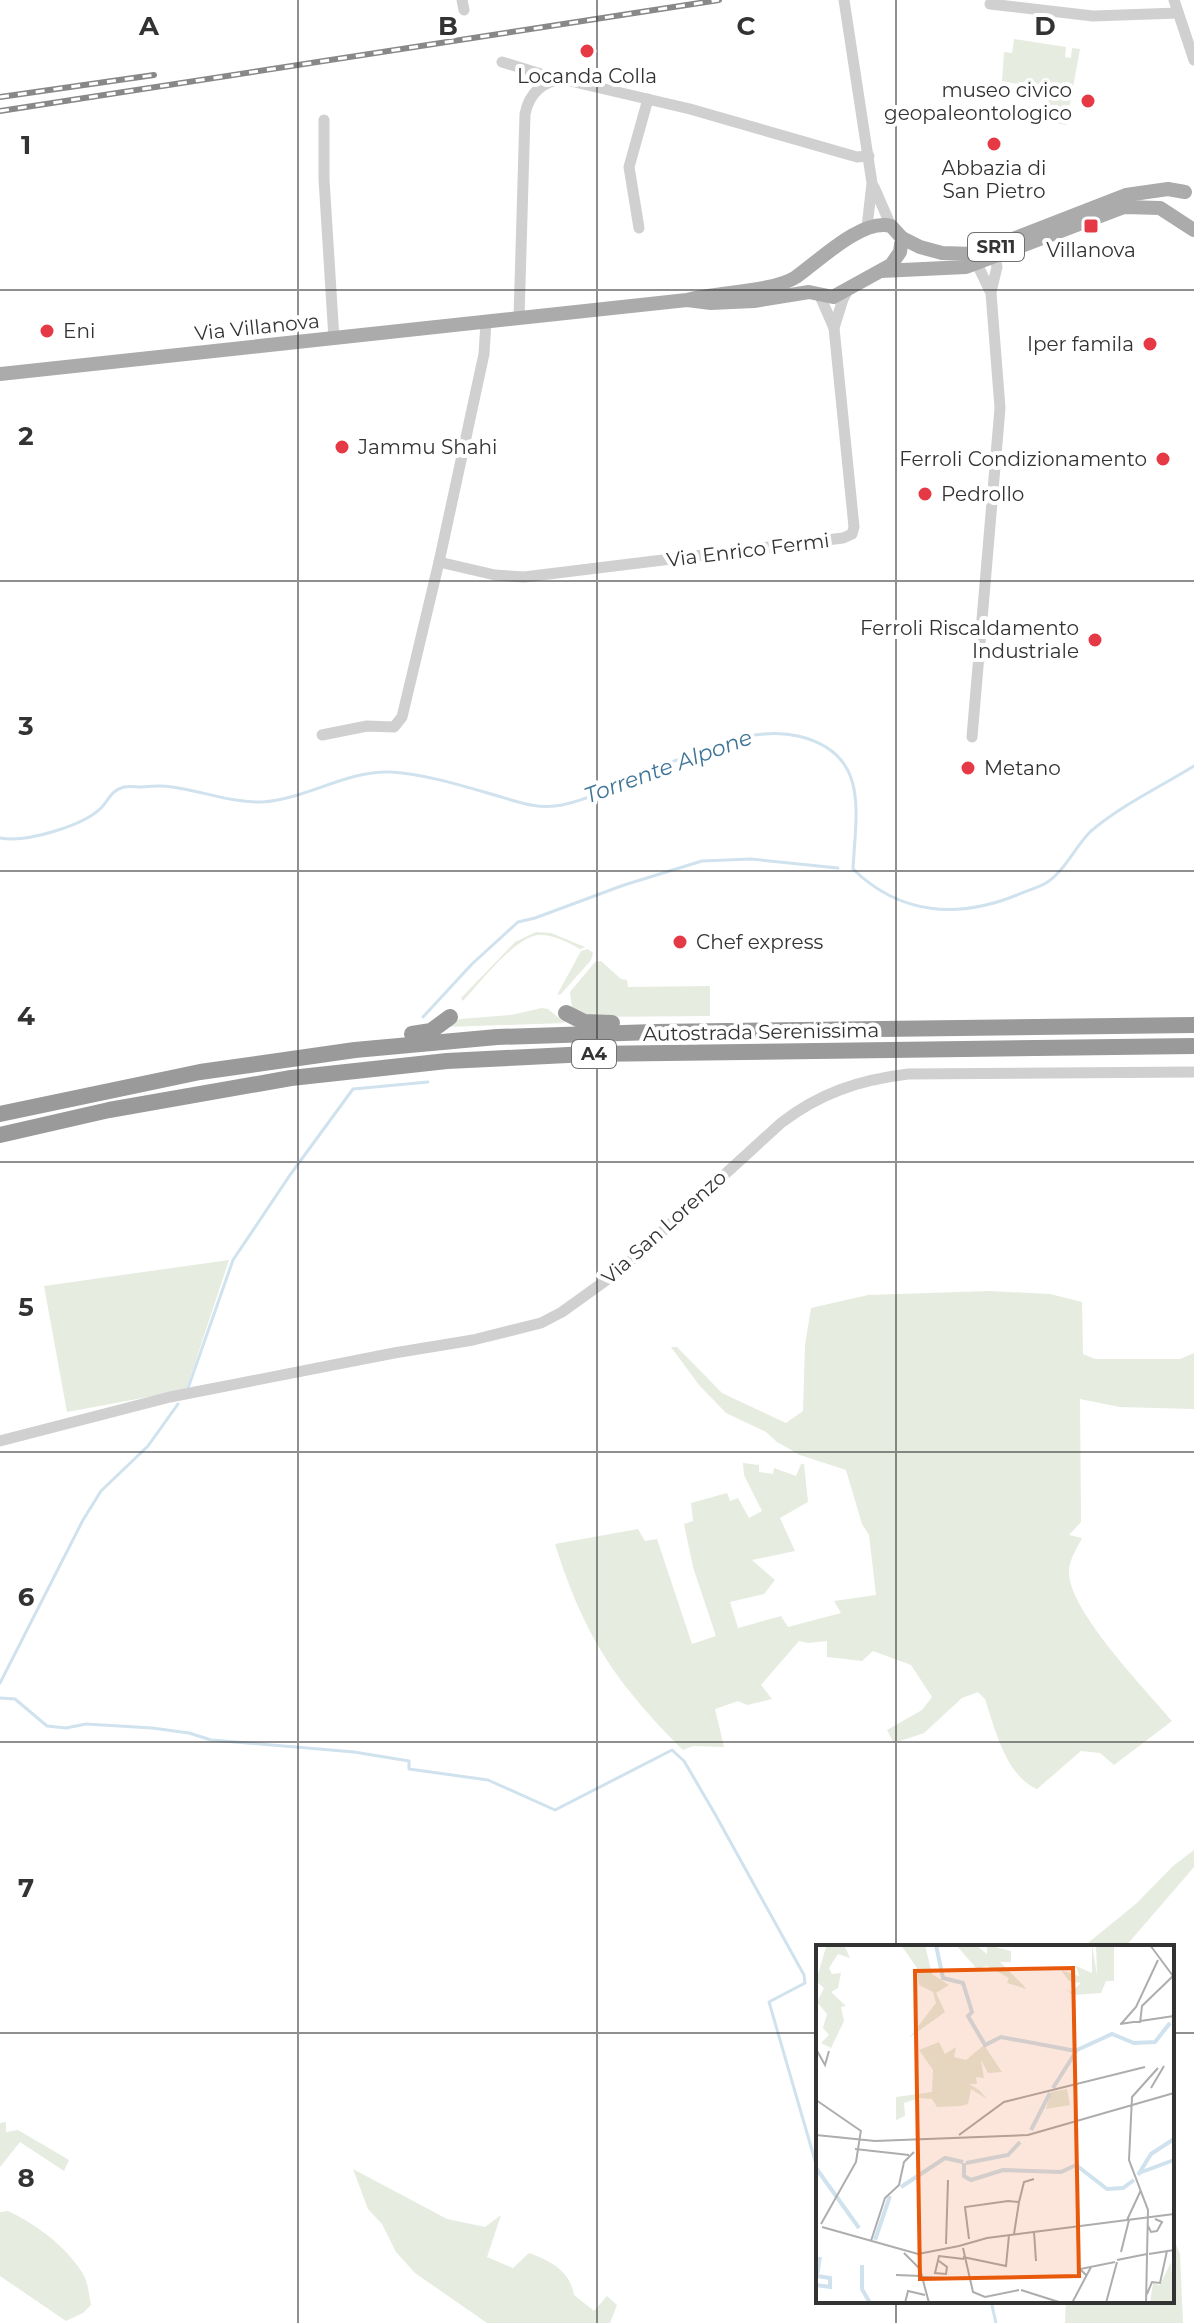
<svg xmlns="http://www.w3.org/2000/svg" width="1194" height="2323" font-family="Montserrat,sans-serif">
<rect width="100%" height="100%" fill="#fff"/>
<g fill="#e6ecdf">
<polygon points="1014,39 1066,47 1065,57 1071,58 1072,48 1080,49 1066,125 1046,121 1049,93 1045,89 1002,81 1004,52 1012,53"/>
<path d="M 536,932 L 551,933 L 585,947 L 580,949 C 568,942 552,934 538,935 C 514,938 480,983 463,1001 L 461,998 L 515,942 Z"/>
<polygon points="588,949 593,953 591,960 561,994 557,995 581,951"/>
<polygon points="601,961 621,979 627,980 628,987 710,986 710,1016 586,1017 572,1007 570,992 595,962"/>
<polygon points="542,1008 548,1009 565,1023 446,1027 460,1019 511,1015"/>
<polygon points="229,1260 186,1390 67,1412 44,1286"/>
<path d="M 989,1291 L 1050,1294 L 1082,1302 L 1083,1354 L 1095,1359 L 1180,1359 L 1194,1353 L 1194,1409 L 1120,1407 L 1080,1399 L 1081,1522 L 1069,1535 L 1082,1538 C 1077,1548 1068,1562 1069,1573 C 1070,1612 1146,1690 1172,1721 L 1114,1765 L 1100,1753 L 1081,1751 L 1037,1789 C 1006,1776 995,1729 985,1699 L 978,1692 L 962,1698 L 924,1733 L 894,1743 L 887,1730 L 922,1710 L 932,1697 L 911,1665 L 873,1651 L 862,1661 L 827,1657 L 827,1641 L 808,1643 L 799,1641 L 761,1685 L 772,1699 L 747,1705 L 738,1701 L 715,1709 L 724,1747 L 693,1746 L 683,1750 C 615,1682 584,1636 555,1544 L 638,1529 L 645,1541 L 657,1539 L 692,1644 L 716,1636 L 693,1567 L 684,1524 L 693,1521 L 691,1503 L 727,1493 L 730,1501 L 738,1498 L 749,1518 L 762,1511 L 744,1475 L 743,1463 L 759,1465 L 759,1472 L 773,1474 L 774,1468 L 796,1476 L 801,1464 L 804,1464 L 808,1502 L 780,1518 L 795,1551 L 752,1560 L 775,1580 L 764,1594 L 730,1602 L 738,1628 L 781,1616 L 788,1627 L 841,1613 L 834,1601 L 876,1595 L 869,1535 L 862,1524 L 846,1470 L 800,1455 L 777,1442 L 766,1432 L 726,1413 L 699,1385 L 671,1347 L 677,1347 L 722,1393 L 786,1423 L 803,1411 L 805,1345 L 811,1308 L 868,1295 Z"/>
<polygon points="1194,1850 1194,1867 1125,1947 1083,1947 1137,1903 1173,1866"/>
<polygon points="6,2122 6,2132 18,2130 69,2160 64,2171 20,2142 0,2167 0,2123"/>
<path d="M 353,2169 L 447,2219 L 485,2227 L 501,2215 L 487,2257 L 513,2268 L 529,2253 C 551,2261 570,2271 574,2295 L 594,2311 L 607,2296 L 617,2305 L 610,2323 L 487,2323 L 415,2273 L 396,2252 L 382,2224 L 368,2209 Z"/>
<path d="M 8,2211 C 37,2225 66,2246 83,2274 C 88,2282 89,2295 91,2305 L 83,2313 L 66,2321 L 0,2276 L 0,2212 Z"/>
<polygon points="1172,2235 1180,2254 1183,2323 1065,2323 1066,2301 1172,2301"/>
</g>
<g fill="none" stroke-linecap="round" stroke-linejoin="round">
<g stroke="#cfe2ee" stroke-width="3">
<path d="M 0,838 C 25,843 84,826 102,807 C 109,799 112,790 124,787 C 129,786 136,787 142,787 C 152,786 162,785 172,787 C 202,791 232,803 262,802 C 307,799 347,770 391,772 C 424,774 460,785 491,794 C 516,801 536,810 562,805 C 631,790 728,719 798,736 C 870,753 856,811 853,869 C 900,915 958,919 1017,895 C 1026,891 1037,888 1046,883 C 1064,872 1075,847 1090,832 C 1120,806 1160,787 1194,766"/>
<polyline points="423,1017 472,964 518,922 535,918 624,885 702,861 751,859 838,868"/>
<polyline points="187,1391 233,1260 290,1175 353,1089 428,1082"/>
<polyline points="0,1683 83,1520 101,1491 148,1446 178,1404"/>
<polyline points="0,1698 15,1699 47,1726 66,1728 86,1724 152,1728 189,1733 211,1740 354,1752 409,1761 409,1769 488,1780 555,1810 672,1750 684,1761 715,1814 804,1975 805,1983 769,2002 818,2171"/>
<polyline points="991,2301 996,2323"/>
</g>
<g stroke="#d0d0d0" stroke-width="11">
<polyline points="462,0 464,10"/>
<polyline points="844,0 872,183 867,227"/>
<polyline points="1174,0 1194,60"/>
<polyline points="990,4 1093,16 1178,13"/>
<polyline points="502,62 557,79"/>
<polyline points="324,120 324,179 334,339"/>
<polyline points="874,187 891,226"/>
<polyline points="639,228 629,167 648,99"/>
<polyline points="991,292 997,267 995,258"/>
<polyline points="820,296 834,328"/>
<path d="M 519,318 L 525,114 C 529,93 544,79 566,80 L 690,109 L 857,157 L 869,156"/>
<polyline points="486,322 484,354 439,562 495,575 524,577 843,538 852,534 854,527 834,328 843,299 848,290"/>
<polyline points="322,735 367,726 394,727 402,717 439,562"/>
<polyline points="972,737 1000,408 991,293 977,264"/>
<path d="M 0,1441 L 170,1397 L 394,1353 L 473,1340 L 541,1323 L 562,1312 L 619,1271 L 781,1123 C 820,1093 859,1080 908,1074 L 1194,1072"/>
</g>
<g stroke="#ababab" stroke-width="14">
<polyline points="902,238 920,247 942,253 974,254 1126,195 1168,189 1185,192"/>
<polyline points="881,271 966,267 1124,207 1160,208 1194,230"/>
<path d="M 0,374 L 687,300 C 717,292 773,292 796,277 C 819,261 862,218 891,226 L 902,238 L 900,252 L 891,265 L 833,297 L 809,292 L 754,301 L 711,303 L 687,300"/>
</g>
<g stroke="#9a9a9a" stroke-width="16">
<polyline points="566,1013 584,1022 612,1023"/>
<polyline points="412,1034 431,1031 450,1017"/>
<polyline points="0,1114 200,1072 355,1050 497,1037 654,1032 1194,1025"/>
<polyline points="0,1135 109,1110 291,1078 447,1061 588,1054 1194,1046"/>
</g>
<g stroke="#888" stroke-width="6">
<g id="rail">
<polyline points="0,97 154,75"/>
<polyline points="0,111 719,0"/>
</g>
</g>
<use href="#rail" stroke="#fff" stroke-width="3" stroke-dasharray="9" stroke-linecap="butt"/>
</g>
<path fill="none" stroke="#333" stroke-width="2" stroke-opacity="0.55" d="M 298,0 L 298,2323M 597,0 L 597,2323M 896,0 L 896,1947M 0,290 L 1194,290M 0,581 L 1194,581M 0,871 L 1194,871M 0,1162 L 1194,1162M 0,1452 L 1194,1452M 0,1742 L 1194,1742M 0,2033 L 818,2033M 1172,2033 L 1194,2033M 896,2301 L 896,2323"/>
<g fill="#e63946" stroke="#fff" stroke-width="3">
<circle cx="587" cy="51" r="8"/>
<circle cx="1088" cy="101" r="8"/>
<circle cx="994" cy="144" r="8"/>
<rect x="1083" y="218" width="16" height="16" rx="4"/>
<circle cx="47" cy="331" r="8"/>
<circle cx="1150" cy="344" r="8"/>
<circle cx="342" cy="447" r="8"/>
<circle cx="1163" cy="459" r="8"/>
<circle cx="925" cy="494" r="8"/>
<circle cx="1095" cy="640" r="8"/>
<circle cx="968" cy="768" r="8"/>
<circle cx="680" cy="942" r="8"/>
</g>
<g text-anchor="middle" stroke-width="8" stroke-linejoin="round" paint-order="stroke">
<g fill="#fff" stroke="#707070" stroke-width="2">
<rect x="968" y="233" width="56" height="28" rx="6"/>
<rect x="572" y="1040" width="44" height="28" rx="6"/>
</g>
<g font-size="18" font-weight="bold" fill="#333">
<text x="996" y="253">SR11</text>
<text x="594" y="1060">A4</text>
</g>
<g font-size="20" fill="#333" stroke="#fff" text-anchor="start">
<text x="587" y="83" text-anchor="middle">Locanda Colla</text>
<text x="1072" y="97" text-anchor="end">museo civico<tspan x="1072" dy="23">geopaleontologico</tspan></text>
<text x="994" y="175" text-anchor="middle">Abbazia di<tspan x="994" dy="23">San Pietro</tspan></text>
<text x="1091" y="257" text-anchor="middle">Villanova</text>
<text x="63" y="338">Eni</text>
<text x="1134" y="351" text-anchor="end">Iper famila</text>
<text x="358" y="454">Jammu Shahi</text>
<text x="1147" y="466" text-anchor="end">Ferroli Condizionamento</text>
<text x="941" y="501">Pedrollo</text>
<text x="1079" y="635" text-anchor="end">Ferroli Riscaldamento<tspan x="1079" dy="23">Industriale</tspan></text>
<text x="984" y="775">Metano</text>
<text x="696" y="949">Chef express</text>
</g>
<g font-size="20" fill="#333" stroke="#fff">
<text transform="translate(257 327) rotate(-6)" y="7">Via Villanova</text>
<text transform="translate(748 550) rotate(-7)" y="7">Via Enrico Fermi</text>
<text transform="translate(761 1032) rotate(-1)" y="7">Autostrada Serenissima</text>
<text transform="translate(664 1227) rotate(-42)" y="7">Via San Lorenzo</text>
</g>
<g font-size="22" font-style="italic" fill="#3f7597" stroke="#fff">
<text transform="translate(668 766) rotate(-20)" y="8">Torrente Alpone</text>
</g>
</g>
<g transform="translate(816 1945)">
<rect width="358" height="358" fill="#fff"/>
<path d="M 0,0 L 28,0 L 34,13 L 22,9 L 13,23 L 16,29 L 25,28 L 22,43 L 15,47 L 30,61 L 25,62 L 28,76 L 15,103 L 5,98 L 13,90 L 7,83 L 11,69 L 1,57 L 8,43 L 0,36 L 10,2 ZM 85,0 L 109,0 L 116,29 L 133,40 L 120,48 L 129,67 L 93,93 L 120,58 L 117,47 L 103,40 L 101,23 ZM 140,0 L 160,0 L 171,9 L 171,0 L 195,6 L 195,17 L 184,17 L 211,44 L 191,38 L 193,33 L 171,21 L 161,24 ZM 276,0 L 281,30 L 280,0 L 298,0 L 298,36 L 290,36 L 285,48 L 257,50 L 249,43 L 255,47 L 265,38 L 253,36 L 245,25 L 263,31 L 260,21 L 276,28 ZM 123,97 L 129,109 L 140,102 L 138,112 L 150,115 L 168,100 L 186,127 L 172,128 L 165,115 L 168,133 L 160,132 L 161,139 L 153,139 L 163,145 L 171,154 L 155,144 L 152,159 L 145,161 L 121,162 L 116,154 L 103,153 L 88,158 L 89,171 L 80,175 L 80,152 L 116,147 L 117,125 L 103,105 ZM 251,144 L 254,160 L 230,164 L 235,147 ZM 355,317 L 358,358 L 334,358 L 337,338 L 344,340 Z" fill="#e6ecdf"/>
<path fill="none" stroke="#cfe2ee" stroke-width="4" d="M 120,0 L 127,33 L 147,38 L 156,67 L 152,71 L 169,100 L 185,92 L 260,106M 237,143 L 261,105 L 296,89 L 318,98 L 339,97 L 354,78M 215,185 L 234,148M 148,218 L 148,231 L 155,235 L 187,225 L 245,227 L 260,220 L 291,244 L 307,243 L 318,235M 150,218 L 192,210 L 204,197M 0,223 L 43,283M 323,228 L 358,215M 322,230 L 335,209 L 358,194M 85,242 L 129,213 L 147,217M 59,295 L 74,251M 46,320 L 46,344 L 54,358M 0,340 L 14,342 L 14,333 L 1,331 L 4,312"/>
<path fill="none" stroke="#adadad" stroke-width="2" d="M 334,0 L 357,31M 324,78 L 326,61 L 357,31M 304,79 L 358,71M 305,79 L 320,62 L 342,15M 0,104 L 9,120 L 13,106M 335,143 L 348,121M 0,155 L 45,186M 0,190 L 59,196 L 212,190 L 358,148M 143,190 L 188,157 L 329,122M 39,204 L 93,210M 203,257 L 208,237 L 218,234M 311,275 L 325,245M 5,279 L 40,217 L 45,185M 332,281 L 335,287 L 341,286 L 346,277 L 339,274M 6,282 L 102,309 L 143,301M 218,287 L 220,316M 153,294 L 149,262 L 192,256 L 203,257 L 198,289M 55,296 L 69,253 L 83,240 L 88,217 L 98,207M 130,299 L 132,235M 143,301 L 171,293 L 358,269M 147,303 L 157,347 L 169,352 L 203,345M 305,307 L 313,275M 88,308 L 104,324 L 113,358M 333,309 L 358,305M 147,312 L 190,321 L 193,290M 301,315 L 331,309M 123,316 L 131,322 L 130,329 L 119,328 L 123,311 L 148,314M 80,330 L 106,331M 270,330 L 264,324 L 299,317M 107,332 L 131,333M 205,345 L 246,358M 331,349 L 336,337 L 344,338 L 351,306M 89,358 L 92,346 L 109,350M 256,358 L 275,322M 290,358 L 301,317M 330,358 L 332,265 L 313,215 L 316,152 L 342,123"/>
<path fill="#e8590c" fill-opacity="0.15" stroke="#e8590c" stroke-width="4" d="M 257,23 L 263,331 L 104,334 L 99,26 Z"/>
<rect width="358" height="358" fill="none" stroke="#333" stroke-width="4"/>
</g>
<g font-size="26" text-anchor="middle" font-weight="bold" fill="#333" stroke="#fff" stroke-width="8" stroke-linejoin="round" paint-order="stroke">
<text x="149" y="35">A</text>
<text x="448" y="35">B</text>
<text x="746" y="35">C</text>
<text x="1045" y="35">D</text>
<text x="26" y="154">1</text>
<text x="26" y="445">2</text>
<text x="26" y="735">3</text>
<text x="26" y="1025">4</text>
<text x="26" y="1316">5</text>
<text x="26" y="1606">6</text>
<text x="26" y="1897">7</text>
<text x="26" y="2187">8</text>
</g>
</svg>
